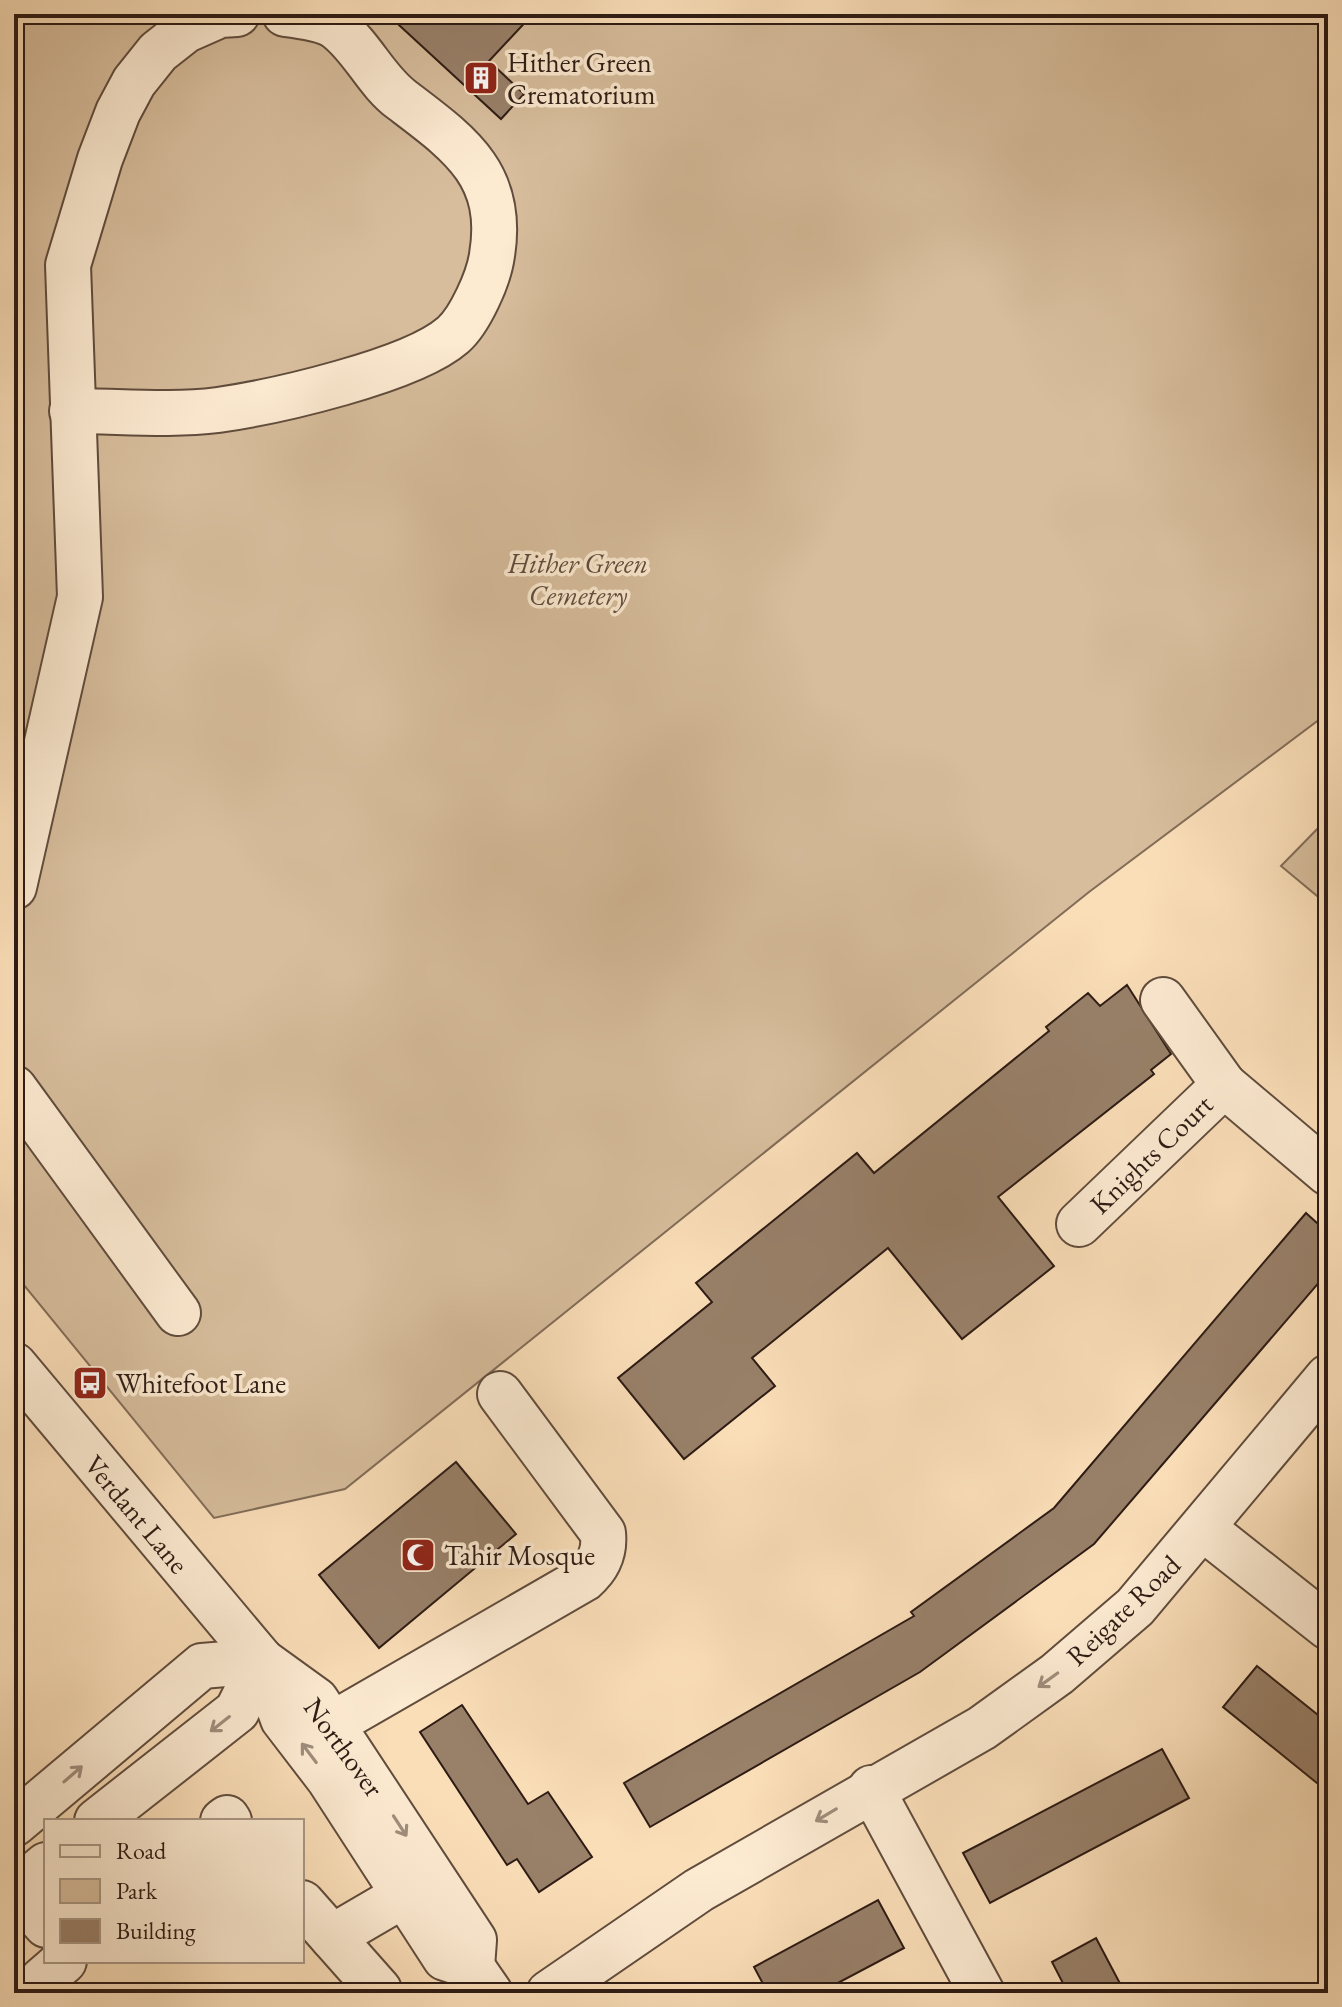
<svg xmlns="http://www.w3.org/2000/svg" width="1342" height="2007" font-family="'EB Garamond',serif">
<rect width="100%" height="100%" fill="#fadeb8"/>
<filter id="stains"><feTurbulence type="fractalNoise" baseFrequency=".0025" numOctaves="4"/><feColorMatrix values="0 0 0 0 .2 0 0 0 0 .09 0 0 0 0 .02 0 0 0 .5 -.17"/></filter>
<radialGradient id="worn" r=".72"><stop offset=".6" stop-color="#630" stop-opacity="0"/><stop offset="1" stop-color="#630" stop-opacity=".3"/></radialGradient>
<g fill="#d7bd9c" stroke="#826c58" stroke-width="2">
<polygon points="14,14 1328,14 1328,713 1089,892 345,1489 214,1518 14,1273"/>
<polygon points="1328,818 1328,905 1281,866"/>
</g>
<g fill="#988069" stroke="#2d1b14" stroke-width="2">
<polygon points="387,14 533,14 489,61 524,94 501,119"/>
<polygon points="1127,985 1171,1054 1151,1070 1154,1074 998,1197 1054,1266 962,1339 888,1248 752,1358 775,1386 684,1459 618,1378 712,1302 696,1283 857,1153 874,1173 1049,1031 1046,1027 1088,993 1100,1006"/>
<polygon points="1306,1213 1328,1233 1328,1272 1094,1544 920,1672 650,1827 624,1783 914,1616 911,1612 1054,1508"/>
<polygon points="456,1462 516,1534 379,1648 319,1575"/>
<polygon points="1257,1666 1328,1723 1328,1792 1223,1707"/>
<polygon points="462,1705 528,1804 548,1792 592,1857 539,1892 517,1859 507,1865 420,1732"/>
<polygon points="1162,1749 1189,1798 990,1903 963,1853"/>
<polygon points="878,1900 904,1948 819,1993 768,1993 754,1967"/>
<polygon points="1096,1938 1125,1993 1068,1993 1052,1962"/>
</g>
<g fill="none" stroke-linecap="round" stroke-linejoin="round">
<g stroke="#604c3d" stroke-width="48">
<g id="minor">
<path d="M 72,411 C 119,411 171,416 218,410 C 274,402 412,371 453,335 C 470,320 489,278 492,255 C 505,175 460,144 402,100 C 376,81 363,48 337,28 C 325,19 301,16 285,14"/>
<polyline points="14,887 80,597 68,265 100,159 118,112 134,82 158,52 186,30 220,15 237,14"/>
<polyline points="1163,1000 1224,1085"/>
<polyline points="14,1088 178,1313"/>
<polyline points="1079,1224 1224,1085 1328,1173"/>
<polyline points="14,1365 262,1661 316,1700 474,1940 472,1967"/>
<polyline points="1204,1529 1328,1627"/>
<polyline points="262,1661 283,1719 329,1779 445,1958 472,1967 490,1993"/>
<path d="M 334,1723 L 584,1579 C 599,1566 605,1552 603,1533 L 500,1394"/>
<polyline points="871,1788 982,1993"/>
<polyline points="97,1821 237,1711 262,1661"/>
<polyline points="223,1821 227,1818 229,1821"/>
<polyline points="14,1824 202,1666 262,1661"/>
<polyline points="16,1890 46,1925"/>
<polyline points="14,1892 46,1865"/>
<polyline points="302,1903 379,1990"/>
<polyline points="332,1937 404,1895"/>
<polyline points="53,1993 42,1980 64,1961"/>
<polyline points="549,1993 699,1890 982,1728 1057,1674 1135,1607 1328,1377"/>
</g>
</g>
<use href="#minor" stroke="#fcead1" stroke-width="44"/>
</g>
<defs><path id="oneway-shaft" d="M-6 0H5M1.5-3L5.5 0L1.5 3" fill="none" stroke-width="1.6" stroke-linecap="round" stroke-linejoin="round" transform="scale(2)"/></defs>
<g stroke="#9f8d7c">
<use href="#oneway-shaft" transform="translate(1048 1680) rotate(144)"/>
<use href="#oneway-shaft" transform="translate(220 1724) rotate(142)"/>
<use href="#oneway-shaft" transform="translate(309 1753) rotate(-127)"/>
<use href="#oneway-shaft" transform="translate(73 1774) rotate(-41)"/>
<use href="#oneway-shaft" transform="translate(826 1815) rotate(149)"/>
<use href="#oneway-shaft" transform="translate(400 1826) rotate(57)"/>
</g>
<defs>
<g id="building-square" transform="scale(1.8)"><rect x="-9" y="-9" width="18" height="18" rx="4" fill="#8f2418" stroke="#fcead1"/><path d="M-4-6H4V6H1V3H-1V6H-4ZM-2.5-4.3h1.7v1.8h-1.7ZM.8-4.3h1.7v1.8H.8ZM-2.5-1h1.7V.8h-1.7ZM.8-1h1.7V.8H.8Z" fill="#fff"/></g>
<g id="bus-square" transform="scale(1.8)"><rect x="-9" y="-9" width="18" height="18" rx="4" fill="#8f2418" stroke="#fcead1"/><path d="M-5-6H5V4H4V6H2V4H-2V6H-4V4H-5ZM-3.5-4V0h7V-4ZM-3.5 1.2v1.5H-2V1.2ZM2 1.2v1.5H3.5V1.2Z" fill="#fff"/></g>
<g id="mosque-square" transform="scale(1.8)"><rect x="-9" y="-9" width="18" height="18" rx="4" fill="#8f2418" stroke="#fcead1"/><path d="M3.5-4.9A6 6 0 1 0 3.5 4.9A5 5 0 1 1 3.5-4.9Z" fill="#fff"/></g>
</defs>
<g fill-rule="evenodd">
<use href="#building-square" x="481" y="78"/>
<use href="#bus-square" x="90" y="1383"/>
<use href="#mosque-square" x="418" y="1555"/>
</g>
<g text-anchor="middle" stroke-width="7" stroke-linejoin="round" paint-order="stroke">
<g font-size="28" fill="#2d1b14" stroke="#fcead1" text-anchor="start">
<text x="507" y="72">Hither Green<tspan x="507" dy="32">Crematorium</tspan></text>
<text x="116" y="1393">Whitefoot Lane</text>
<text x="444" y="1565">Tahir Mosque</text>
</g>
<g font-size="28" font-style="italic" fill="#604c3d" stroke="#fcead1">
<text x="578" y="573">Hither Green<tspan x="578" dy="32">Cemetery</tspan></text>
</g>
<g font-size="28" fill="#2d1b14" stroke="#fcead1">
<text transform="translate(1151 1154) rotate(-44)" y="10">Knights Court</text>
<text transform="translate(137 1514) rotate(50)" y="10">Verdant Lane</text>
<text transform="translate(1123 1610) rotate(-44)" y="10">Reigate Road</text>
<text transform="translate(344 1747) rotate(54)" y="10">Northover</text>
</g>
</g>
<rect width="1342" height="2007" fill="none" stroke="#fadeb8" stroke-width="48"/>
<rect x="16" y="16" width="1310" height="1975" fill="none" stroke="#2d1b14" stroke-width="4"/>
<rect x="24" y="24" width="1294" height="1959" fill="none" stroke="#2d1b14" stroke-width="2"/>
<rect x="44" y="1819" width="260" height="144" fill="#fcead1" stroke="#a99785" stroke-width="2"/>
<rect x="60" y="1845" width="40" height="12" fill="#fcead1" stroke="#a99785" stroke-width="2"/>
<text x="116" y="1859" font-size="24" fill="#2d1b14">Road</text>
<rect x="60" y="1879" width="40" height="24" fill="#d7bd9c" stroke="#a99785" stroke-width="2"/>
<text x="116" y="1899" font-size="24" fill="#2d1b14">Park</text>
<rect x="60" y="1919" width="40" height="24" fill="#988069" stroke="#a99785" stroke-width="2"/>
<text x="116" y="1939" font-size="24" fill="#2d1b14">Building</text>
<rect width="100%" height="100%" filter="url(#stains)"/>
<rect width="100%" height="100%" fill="url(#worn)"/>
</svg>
